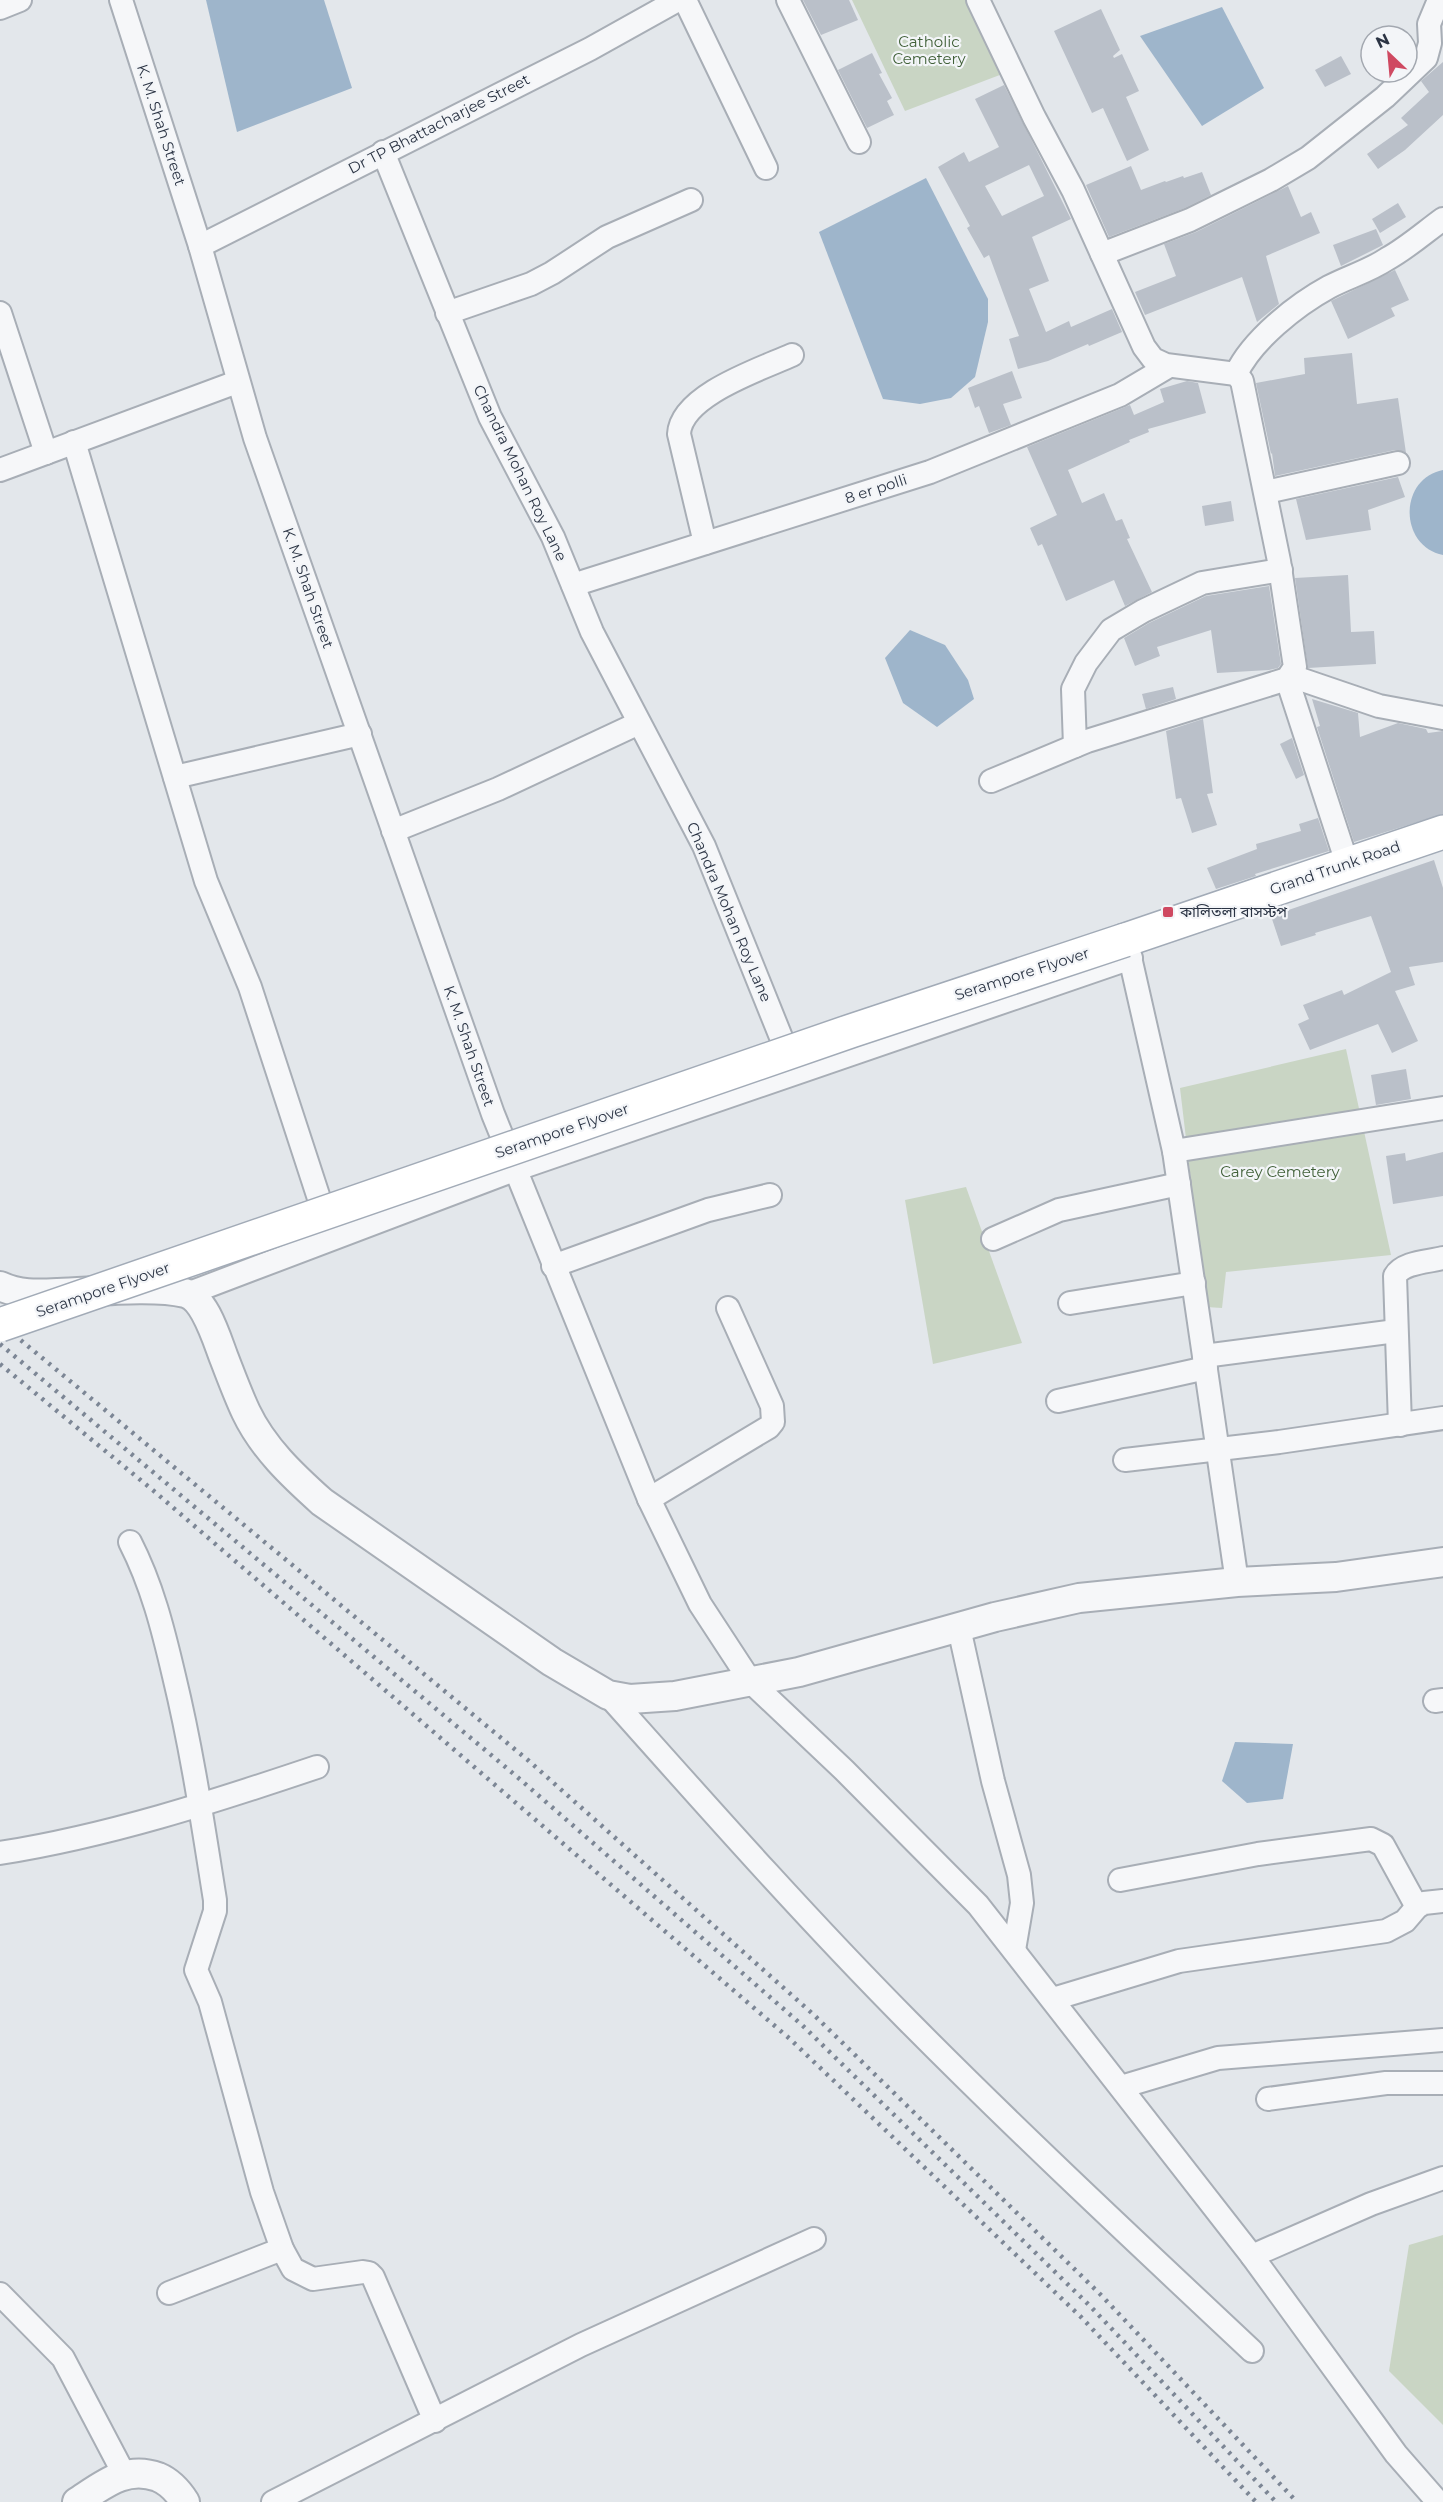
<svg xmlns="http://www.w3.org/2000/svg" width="1443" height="2502" font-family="Montserrat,'Noto Sans Bengali',sans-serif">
<rect width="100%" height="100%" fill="#e3e7eb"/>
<g fill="#c9d5c4">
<polygon points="852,0 968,0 1005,73 905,111"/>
<polygon points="1346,1049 1391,1255 1226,1272 1222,1308 1206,1307 1180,1088"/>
<polygon points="966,1187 1022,1343 933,1364 905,1200"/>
<polygon points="1443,2235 1443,2425 1389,2371 1409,2245"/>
</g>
<g fill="#9eb5cb">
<polygon points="206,0 324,0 352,88 237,132"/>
<polygon points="1222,7 1264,88 1202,126 1140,36"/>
<polygon points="926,178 988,299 988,322 975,377 951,398 920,404 883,399 819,232"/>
<path d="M 1443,470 L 1443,555 C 1399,546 1398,479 1443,470 Z"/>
<polygon points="910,630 945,645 968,680 974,699 937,727 903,703 885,658"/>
<polygon points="1235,1742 1293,1744 1283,1799 1247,1803 1222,1781"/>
</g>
<g fill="#bac0c9" fill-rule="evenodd">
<polygon points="803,0 849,0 858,20 821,35"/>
<polygon points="1101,9 1120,50 1113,56 1114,58 1122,54 1139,91 1126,97 1149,150 1127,161 1103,108 1092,113 1054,31"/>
<polygon points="872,53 882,73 879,74 892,98 887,101 894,115 867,128 838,70"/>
<polygon points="1341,56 1351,74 1325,87 1315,70"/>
<polygon points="1443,62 1443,115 1405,150 1378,169 1367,154 1408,125 1401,118 1429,92 1421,81"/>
<path d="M 1004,85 L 1071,219 L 1032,237 L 1049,281 L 1029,289 L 1046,332 L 1069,321 L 1071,327 L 1112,309 L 1122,332 L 1089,346 L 1088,344 L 1048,361 L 1018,369 L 1009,339 L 1019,336 L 989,255 L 984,258 L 967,228 L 970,226 L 938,167 L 964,152 L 969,162 L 999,147 L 975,99 ZM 1029,165 L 1044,196 L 1002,216 L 985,186 Z"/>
<polygon points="1131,166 1141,190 1165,181 1166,182 1183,176 1184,178 1202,172 1211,195 1185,208 1109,237 1086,185"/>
<polygon points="1288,186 1301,217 1311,212 1320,233 1266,256 1279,304 1257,322 1242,277 1145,315 1135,292 1176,276 1164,244 1196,232"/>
<polygon points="1398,203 1406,217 1380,233 1372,219"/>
<polygon points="1376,229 1383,245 1341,266 1333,245"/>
<polygon points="1395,270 1409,300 1391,308 1395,316 1348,339 1331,301"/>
<polygon points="1352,353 1357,404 1398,398 1406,453 1395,450 1275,476 1272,453 1271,454 1256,383 1305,374 1304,358"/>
<polygon points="1012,371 1022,398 1003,404 1011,425 989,433 979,406 975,408 968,388"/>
<polygon points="1187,381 1198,383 1206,413 1148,429 1149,432 1129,440 1130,442 1068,470 1082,503 1104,493 1116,521 1122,519 1130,538 1127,539 1152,592 1125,606 1114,580 1066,601 1042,544 1038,546 1030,528 1057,515 1027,447 1130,405 1134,415 1164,402 1160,389"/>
<polygon points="1398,477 1405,497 1368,510 1371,530 1306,540 1296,499"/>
<polygon points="1231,501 1234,521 1205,526 1202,506"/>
<polygon points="1348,575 1351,632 1374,631 1376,664 1308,668 1295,578"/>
<polygon points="1269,586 1281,664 1278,668 1269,670 1217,673 1211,630 1157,647 1160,656 1135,666 1124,638 1149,623 1206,596"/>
<polygon points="1173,687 1176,699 1146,709 1142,694"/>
<polygon points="1312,699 1358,713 1360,737 1398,723 1426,729 1428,733 1443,731 1443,814 1354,842 1317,727 1320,726"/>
<polygon points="1203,719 1213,793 1207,794 1217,825 1192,833 1181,798 1176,799 1166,731"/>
<polygon points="1292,738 1304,775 1296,779 1280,744"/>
<polygon points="1318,818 1329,851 1255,874 1256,876 1216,889 1207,868 1257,849 1256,844 1301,831 1299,824"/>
<polygon points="1434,860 1443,888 1443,962 1409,967 1415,985 1395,991 1418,1041 1392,1053 1378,1024 1310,1050 1298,1024 1309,1019 1303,1005 1342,990 1344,995 1391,972 1371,916 1315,933 1316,935 1281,946 1271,916"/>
<polygon points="1406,1069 1411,1099 1376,1105 1371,1075"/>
<polygon points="1443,1152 1443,1196 1393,1204 1386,1156 1405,1153 1406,1161"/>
</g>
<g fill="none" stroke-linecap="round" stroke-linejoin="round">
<g stroke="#a8aeb6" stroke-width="26">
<g id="minor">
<polyline points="121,0 200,246 255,438 493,1114 649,1499 700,1604 751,1682 844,1770 978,1905 1252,2256 1396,2454 1438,2502"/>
<polyline points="685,0 766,168"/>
<polyline points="788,0 859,142"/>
<polyline points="978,0 1034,117 1073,190 1144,347 1153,359 1166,365 1236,374 1242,381 1279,561 1295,667 1287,679 1087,741 991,781"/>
<polyline points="0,8 20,0"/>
<polyline points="383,152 490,417 553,537 592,632 704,846 795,1072"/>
<polyline points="200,246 590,49 678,0"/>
<polyline points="1102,254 1190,220 1271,180 1308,158 1385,97 1426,58 1430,43 1429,24 1439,0"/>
<polyline points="0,313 46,453"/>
<polyline points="447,313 531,284 552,273 607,237 691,200"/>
<path d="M 1236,374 C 1252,340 1296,305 1329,287 C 1348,277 1369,271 1387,259 C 1407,248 1425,232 1443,219"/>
<polyline points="74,442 206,881 250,987 328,1226"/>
<polyline points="0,470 237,382"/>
<polyline points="1266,492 1398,463"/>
<path d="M 705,543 L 679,434 C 681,395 761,369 792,355"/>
<polyline points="573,585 930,472 1120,395 1169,366"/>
<polyline points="1291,676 1379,706 1443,718"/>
<polyline points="1287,679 1347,863"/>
<polyline points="1075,746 1073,689 1086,663 1111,630 1143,611 1202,583 1281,570"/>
<polyline points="175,777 360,734"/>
<polyline points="393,831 498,789 639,723"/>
<polyline points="1127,944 1174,1151 1237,1582"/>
<polyline points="1174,1151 1443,1108"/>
<polyline points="993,1239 1059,1210 1179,1184"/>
<polyline points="553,1266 708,1210 770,1195"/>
<polyline points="187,1294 514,1170 1131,958"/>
<polyline points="1070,1303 1194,1283"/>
<polyline points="1204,1356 1396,1331"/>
<polyline points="1058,1401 1206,1368"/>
<path d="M 1400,1425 L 1395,1276 C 1403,1262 1428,1262 1443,1258"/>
<polyline points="1125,1460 1279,1442 1443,1418"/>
<polyline points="649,1499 769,1427 773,1422 772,1406 728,1308"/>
<path d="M 130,1542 C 152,1585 163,1629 174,1676 C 192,1750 203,1825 215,1900 L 215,1911 L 196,1970 L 210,2002 L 262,2192 L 282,2249 L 293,2269 L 313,2279 L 363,2272 L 369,2273 L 373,2277 L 435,2421"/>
<polyline points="959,1628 993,1781 1019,1875 1022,1903 1014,1950"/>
<path d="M 608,1695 C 706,1805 804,1916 908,2021 C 1020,2134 1136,2242 1252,2351"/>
<polyline points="1435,1701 1443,1700"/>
<path d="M 0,1853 C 108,1836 213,1802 317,1767"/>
<polyline points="1120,1880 1258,1854 1371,1839 1383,1845 1417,1907"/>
<polyline points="1053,1999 1179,1961 1386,1931 1405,1921 1417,1907 1424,1903 1443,1901"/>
<polyline points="1121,2087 1218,2058 1443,2040"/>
<polyline points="1268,2099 1386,2083 1443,2083"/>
<polyline points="1252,2256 1371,2204 1443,2178"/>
<polyline points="169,2293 282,2249"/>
<polyline points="0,2294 63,2358 124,2474"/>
<polyline points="273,2502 581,2345 814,2239"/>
</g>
</g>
<g stroke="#a8aeb6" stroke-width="32">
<g id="tertiary">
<path d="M 0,1286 C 19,1295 37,1294 58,1293 C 92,1292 153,1285 185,1293 C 205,1298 217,1340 224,1358 C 231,1376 238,1395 246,1412 C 263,1448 293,1476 322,1502 L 552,1662 L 608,1695 L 630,1699 L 675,1696 L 799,1672 L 995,1617 L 1079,1598 L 1237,1582 L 1336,1577 L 1443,1562"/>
<path d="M 77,2502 C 103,2485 126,2465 158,2477 C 170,2482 178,2491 185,2502"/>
</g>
</g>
<g stroke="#a2abb7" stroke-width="36">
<polyline id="primary" points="1125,940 1443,832"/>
</g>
<use href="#minor" stroke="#f6f7f9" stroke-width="22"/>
<use href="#tertiary" stroke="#f6f7f9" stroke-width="28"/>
<use href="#primary" stroke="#fff" stroke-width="33"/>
<g stroke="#7c8695" stroke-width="4.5" stroke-dasharray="3 6" stroke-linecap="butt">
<polyline points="0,1323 529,1761 814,2015 1101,2295 1297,2502"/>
<polyline points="0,1344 515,1775 802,2025 1091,2307 1276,2502"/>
<polyline points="0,1364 155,1492 790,2039 1081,2317 1256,2502"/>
</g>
<g stroke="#a2abb7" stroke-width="36" stroke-linecap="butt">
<polyline id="primary-bridge" points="0,1325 851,1031 1125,940"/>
</g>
<use href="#primary-bridge" stroke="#fff" stroke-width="33"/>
</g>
<rect fill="#cf4961" stroke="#f3f5f8" stroke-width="2" x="1162" y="906" width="12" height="12" rx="3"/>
<g text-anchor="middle" stroke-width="4.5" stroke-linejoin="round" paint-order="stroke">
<g font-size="15" fill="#406038" stroke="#f3f5f8">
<text x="929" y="47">Catholic<tspan x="929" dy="17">Cemetery</tspan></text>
<text x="1280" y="1177">Carey Cemetery</text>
</g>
<g font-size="15" fill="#2b3444" stroke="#f3f5f8">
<text transform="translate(439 124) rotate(-27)" y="5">Dr TP Bhattacharjee Street</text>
<text transform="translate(161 125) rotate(72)" y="5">K. M. Shah Street</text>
<text transform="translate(520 473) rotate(64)" y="5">Chandra Mohan Roy Lane</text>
<text transform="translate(876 489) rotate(-18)" y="5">8 er polli</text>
<text transform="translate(308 588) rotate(71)" y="5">K. M. Shah Street</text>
<text transform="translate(1335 868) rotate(-19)" y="5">Grand Trunk Road</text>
<text transform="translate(729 912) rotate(67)" y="5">Chandra Mohan Roy Lane</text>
<text transform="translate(1022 974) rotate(-18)" y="5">Serampore Flyover</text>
<text transform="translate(469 1046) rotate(71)" y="5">K. M. Shah Street</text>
<text transform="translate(562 1131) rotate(-19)" y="5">Serampore Flyover</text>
<text transform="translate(103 1290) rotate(-19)" y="5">Serampore Flyover</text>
</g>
<g font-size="15" fill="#2b3444" stroke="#f3f5f8" text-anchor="start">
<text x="1180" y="917">কালিতলা বাসস্টপ</text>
</g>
</g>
<g transform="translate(1389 54) rotate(334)"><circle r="28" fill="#f3f5f8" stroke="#a3a8b0" stroke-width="1.5"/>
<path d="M0-4.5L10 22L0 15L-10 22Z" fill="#cf4961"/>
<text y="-9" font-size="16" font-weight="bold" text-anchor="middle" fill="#2b3444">N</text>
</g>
</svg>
